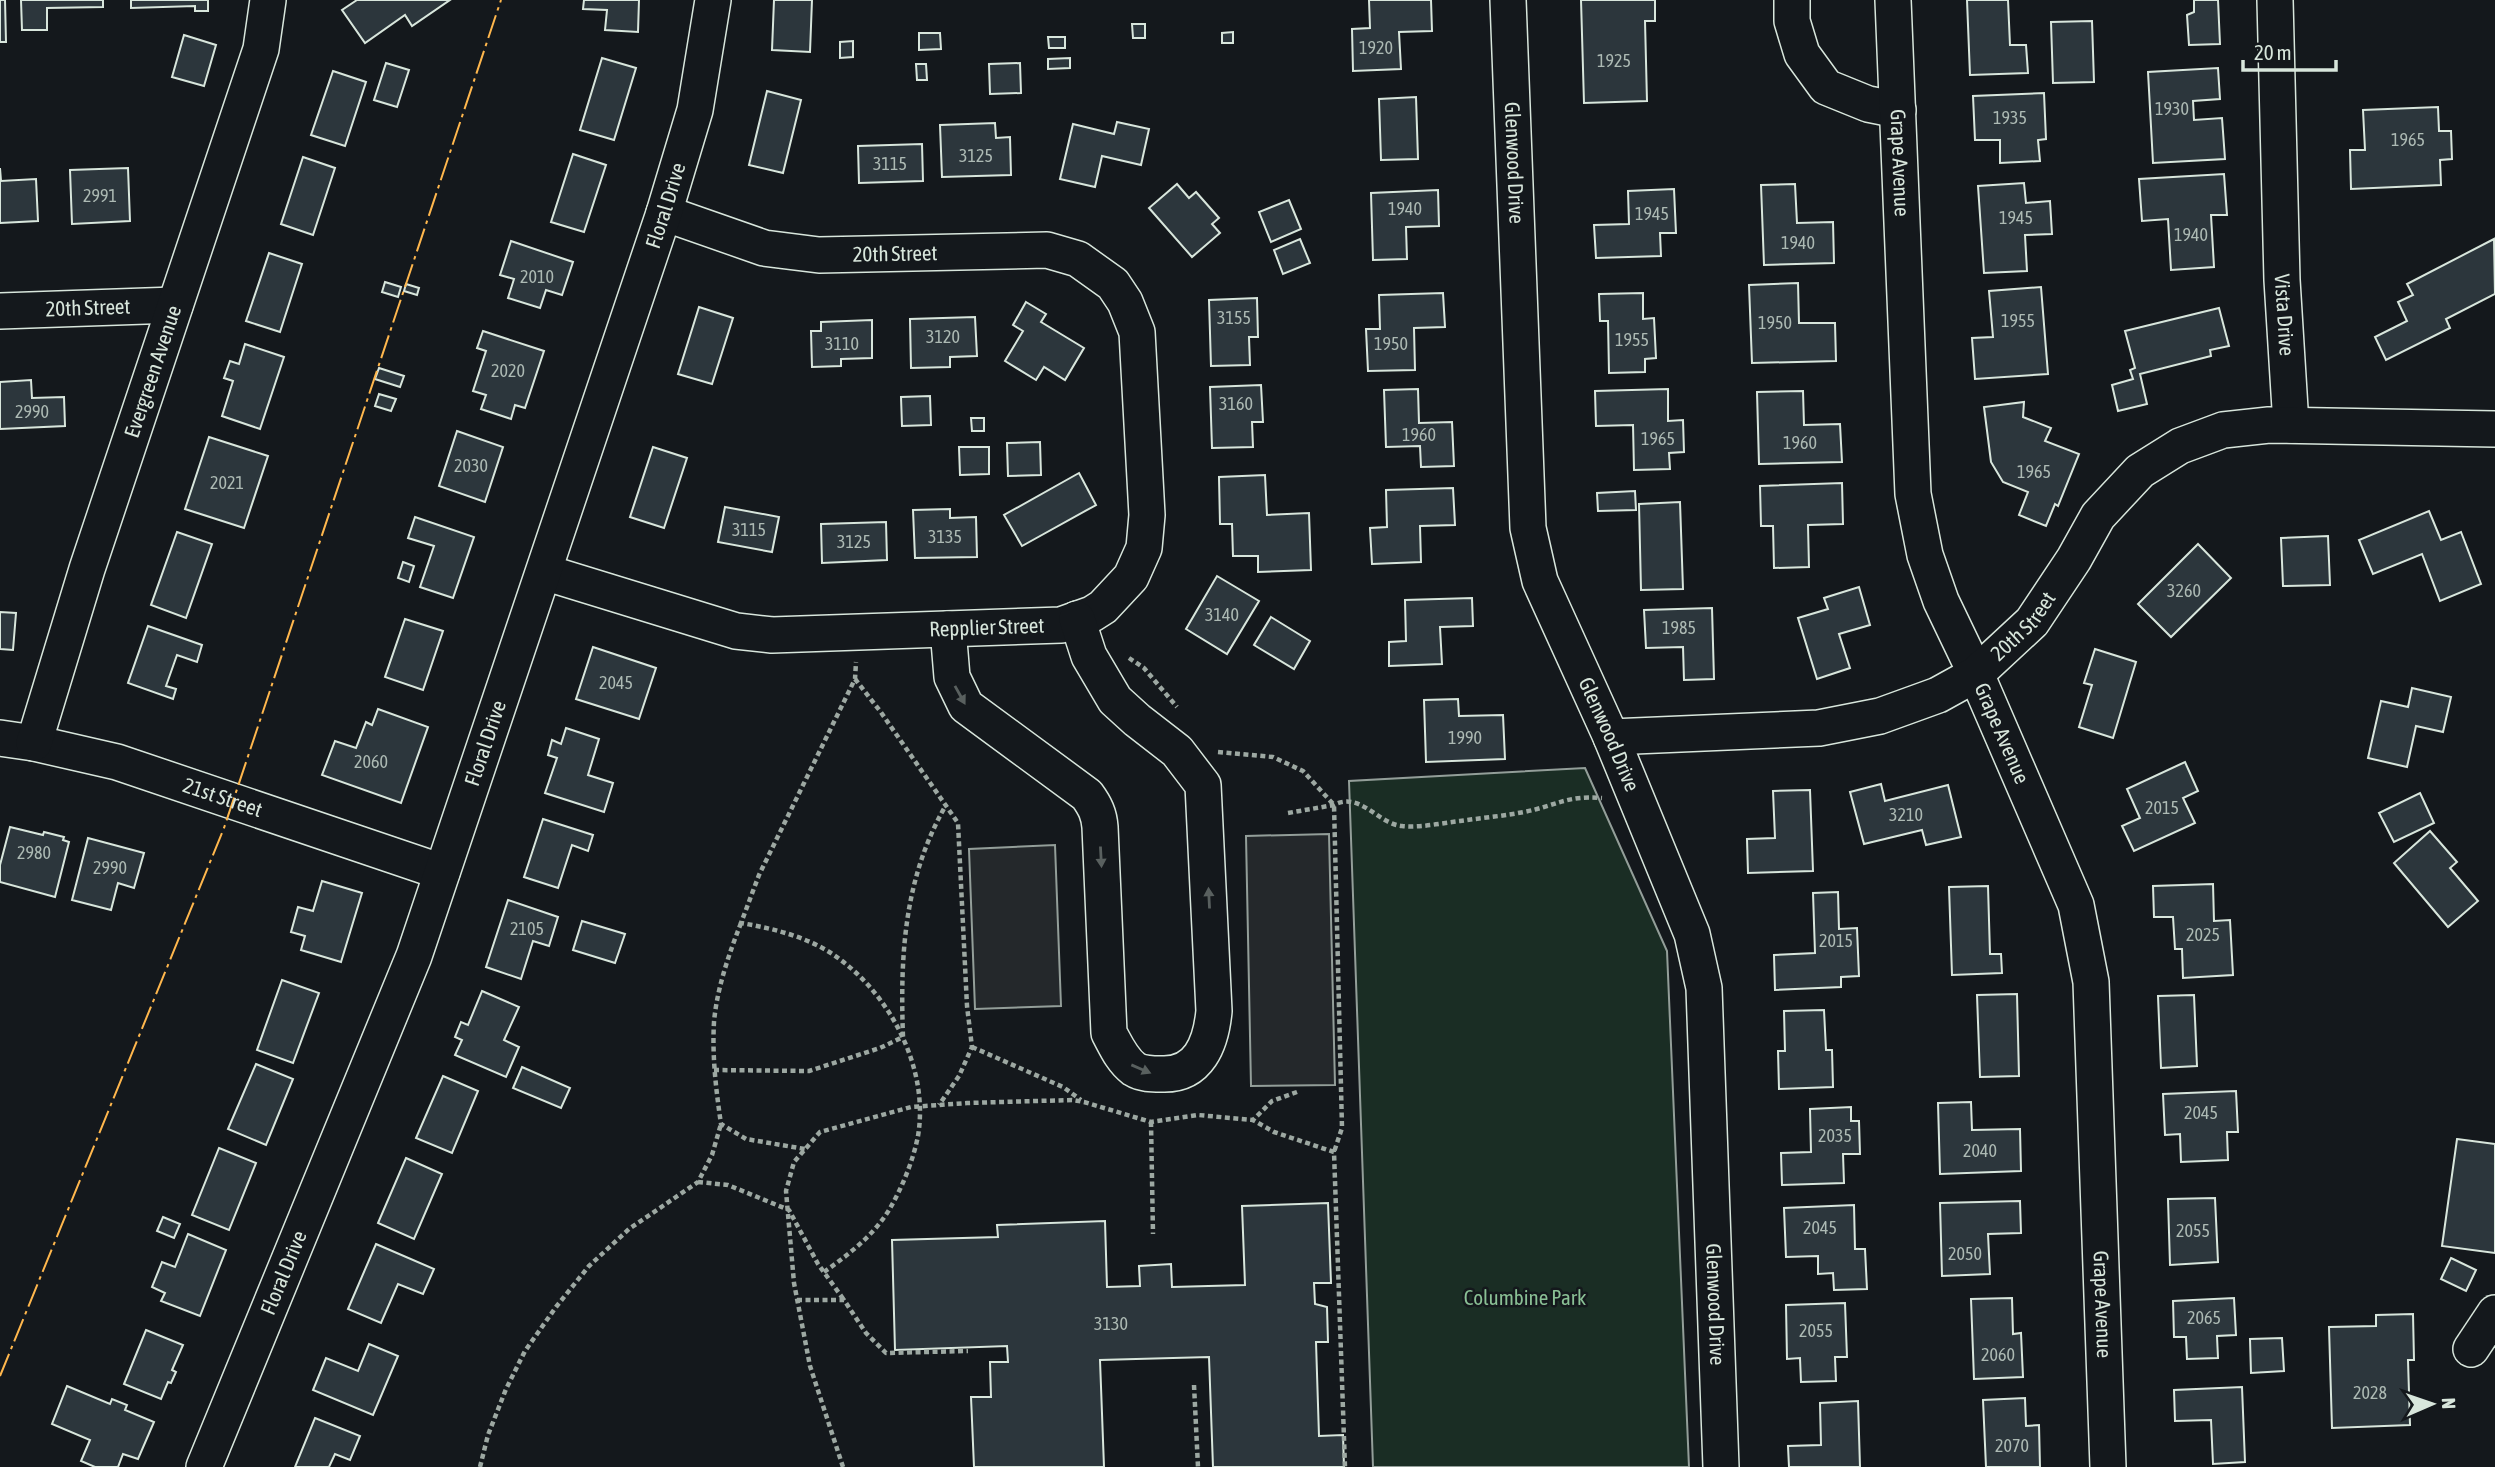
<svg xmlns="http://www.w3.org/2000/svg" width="2495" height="1467" font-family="'Asap Condensed',sans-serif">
<rect width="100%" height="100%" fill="#14181c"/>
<polygon fill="#1a2d24" stroke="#939e99" stroke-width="2" points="1585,768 1667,951 1689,1467 1373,1467 1349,781"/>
<g fill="#24282b" stroke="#939e99" stroke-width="2">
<polygon points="1329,834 1335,1085 1251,1086 1246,836"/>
<polygon points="1055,845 1061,1006 975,1009 969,849"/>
</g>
<g fill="#2c363c" stroke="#d8e6dc" stroke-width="2">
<polygon points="0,0 5,0 6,42 0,42"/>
<polygon points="21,0 103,0 103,7 47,8 47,30 22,30"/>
<polygon points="131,0 208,0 208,11 195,11 195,6 131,8"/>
<polygon points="357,0 450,0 412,26 405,15 365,43 342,10"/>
<polygon points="584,0 639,0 638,32 605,30 607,10 583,9"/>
<polygon points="774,0 812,0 810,52 772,50"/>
<polygon points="1369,0 1431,0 1432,31 1399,32 1401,69 1353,71 1352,29 1370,28"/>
<polygon points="1581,0 1655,0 1655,21 1645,21 1647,101 1584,103"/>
<polygon points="1967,0 2008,0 2010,45 2026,45 2028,73 1970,75"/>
<polygon points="2194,0 2218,0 2220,44 2189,45 2187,15 2194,12"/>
<polygon points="2092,21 2094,82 2053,83 2051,22"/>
<polygon points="1132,24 1145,24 1145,38 1133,38"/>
<polygon points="1233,32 1233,43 1222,43 1222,33"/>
<polygon points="919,33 940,33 941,49 919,50"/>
<polygon points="184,35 216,45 204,86 172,77"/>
<polygon points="1048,37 1065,37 1065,48 1049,48"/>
<polygon points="853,41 853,57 840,58 840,42"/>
<polygon points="602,58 636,68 614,140 580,130"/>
<polygon points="1070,58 1070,68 1048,69 1048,59"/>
<polygon points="386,63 409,70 397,107 374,100"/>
<polygon points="1020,63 1021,93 990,94 989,64"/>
<polygon points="916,64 926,64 927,80 917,80"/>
<polygon points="2218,68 2220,99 2193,101 2194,120 2222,118 2225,159 2153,163 2148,72"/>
<polygon points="333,71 366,82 345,146 311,135"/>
<polygon points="767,91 801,100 783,173 749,165"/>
<polygon points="2044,93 2046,139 2038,140 2040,161 2000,163 2000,140 1975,140 1973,96"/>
<polygon points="1416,97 1418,159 1381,160 1379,99"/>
<polygon points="2438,107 2439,131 2451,131 2452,159 2440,160 2441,185 2351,189 2350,150 2365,150 2363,110"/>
<polygon points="1117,122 1149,129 1141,165 1102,156 1095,187 1060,179 1073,124 1114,134"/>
<polygon points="995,123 996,138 1010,137 1011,175 942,177 940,125"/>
<polygon points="922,144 923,181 859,183 858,146"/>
<polygon points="573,154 606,165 584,232 551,222"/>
<polygon points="303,157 335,168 313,235 281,224"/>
<polygon points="0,168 1,181 36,179 38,221 0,223"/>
<polygon points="128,168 130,221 72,224 70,170"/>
<polygon points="2224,174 2227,215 2211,215 2214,267 2171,270 2168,219 2142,221 2139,179"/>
<polygon points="2024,183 2026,203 2050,201 2052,234 2025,235 2027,271 1984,273 1978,186"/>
<polygon points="1177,184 1189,198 1196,192 1219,218 1212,224 1220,233 1192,257 1149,208"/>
<polygon points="1795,184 1797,223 1833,222 1834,263 1764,265 1761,185"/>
<polygon points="1674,189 1676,233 1660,233 1661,256 1596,258 1594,225 1629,224 1628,191"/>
<polygon points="1438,190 1439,226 1406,227 1407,259 1373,260 1371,193"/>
<polygon points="1289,200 1301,229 1271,242 1259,212"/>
<polygon points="1300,239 1310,263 1283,274 1274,250"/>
<polygon points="2494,239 2495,294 2446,319 2450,328 2386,360 2375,337 2407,321 2398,302 2413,295 2407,284"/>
<polygon points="511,241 573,262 562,295 546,290 540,308 508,298 514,279 500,275"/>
<polygon points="269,253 302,264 280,332 246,321"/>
<polygon points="385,282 401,287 398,297 382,292"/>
<polygon points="1798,283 1799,323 1835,323 1836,361 1752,363 1749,285"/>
<polygon points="406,284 419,288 417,295 404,291"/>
<polygon points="2041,287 2048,374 1975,379 1972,338 1993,337 1989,291"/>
<polygon points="1443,293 1445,327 1414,328 1415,370 1368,371 1366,329 1380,329 1379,295"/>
<polygon points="1643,293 1643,319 1654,318 1656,358 1645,359 1645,372 1609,373 1608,321 1600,321 1599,294"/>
<polygon points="1257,298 1258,337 1249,337 1250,365 1211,366 1209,300"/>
<polygon points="1026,302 1046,314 1041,322 1084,348 1065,380 1044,367 1036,380 1005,361 1023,331 1013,325"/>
<polygon points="699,307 733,318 712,384 678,374"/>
<polygon points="2219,308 2229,346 2210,350 2211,356 2140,374 2147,404 2118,411 2112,385 2133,379 2130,370 2135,368 2125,331"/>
<polygon points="975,317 977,356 950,357 950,367 911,368 910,319"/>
<polygon points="872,320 872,358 841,359 841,366 812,367 811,331 821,331 821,322"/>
<polygon points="483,331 544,351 525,408 515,405 511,419 481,409 486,395 473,391 486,351 477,348"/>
<polygon points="245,344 284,357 260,429 222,416 233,381 224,378 230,361 239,364"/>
<polygon points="379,368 404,376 400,387 375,379"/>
<polygon points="31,380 32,398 64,397 65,426 0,429 0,382"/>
<polygon points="1261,385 1263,422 1252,422 1253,447 1212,448 1210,387"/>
<polygon points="1418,389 1419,423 1452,422 1454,466 1421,467 1420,446 1386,447 1384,390"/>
<polygon points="1668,389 1668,421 1683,420 1684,452 1669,453 1670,469 1634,470 1633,425 1596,426 1595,391"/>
<polygon points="1803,391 1804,425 1840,424 1842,462 1759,464 1757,392"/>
<polygon points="379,394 396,399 391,411 375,406"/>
<polygon points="930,396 931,425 902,426 901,397"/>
<polygon points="2024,402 2023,417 2051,428 2045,441 2079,454 2058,506 2055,504 2046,526 2019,515 2028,492 2003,482 1991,462 1984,407"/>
<polygon points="971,418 984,418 984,431 972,431"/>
<polygon points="457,431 503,447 485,502 439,486"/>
<polygon points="209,437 268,456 244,528 185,509"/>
<polygon points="1040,442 1041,475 1008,476 1007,443"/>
<polygon points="653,447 687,458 664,528 630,517"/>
<polygon points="959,447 989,447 989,474 960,475"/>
<polygon points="1079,473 1096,505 1022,546 1004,515"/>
<polygon points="1265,475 1267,515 1309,513 1311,570 1258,572 1258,556 1233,556 1232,524 1220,524 1219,477"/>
<polygon points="1842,483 1843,524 1808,525 1809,567 1774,568 1773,526 1761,526 1760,486"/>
<polygon points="1453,488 1455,525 1420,526 1421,562 1372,564 1370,528 1387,527 1386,490"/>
<polygon points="1635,491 1636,510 1598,511 1597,493"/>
<polygon points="1680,502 1683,589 1641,590 1639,504"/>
<polygon points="725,507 779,517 772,552 718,542"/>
<polygon points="950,509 950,518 976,517 977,557 915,558 913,510"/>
<polygon points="2429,511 2441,540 2461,532 2481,584 2440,601 2422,554 2373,574 2359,540"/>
<polygon points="415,517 474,537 453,598 420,587 434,546 408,538"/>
<polygon points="886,522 887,560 822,563 821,524"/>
<polygon points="177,532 212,544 186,618 151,605"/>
<polygon points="2328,536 2330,585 2283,586 2281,538"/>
<polygon points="2198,544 2231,578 2171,637 2138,604"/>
<polygon points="403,562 414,566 409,582 398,578"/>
<polygon points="1217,576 1259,601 1227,654 1186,629"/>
<polygon points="1859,587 1870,625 1839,634 1850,668 1817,679 1798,618 1828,609 1824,598"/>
<polygon points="1472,598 1473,626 1440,627 1442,664 1389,666 1389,642 1406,641 1405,600"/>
<polygon points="1712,608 1714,679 1684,680 1683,647 1646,648 1644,610"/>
<polygon points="0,612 16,613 13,650 0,649"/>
<polygon points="1271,617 1310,641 1294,669 1254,645"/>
<polygon points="405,619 443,631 423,690 385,677"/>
<polygon points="148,626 202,645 197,662 177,655 166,686 176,689 173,699 128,683"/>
<polygon points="593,647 656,668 639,719 576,699"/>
<polygon points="2095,649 2136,662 2113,738 2079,727 2092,685 2084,683"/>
<polygon points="2412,688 2451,697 2443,732 2416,726 2407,767 2368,758 2381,701 2408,707"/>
<polygon points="1458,699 1459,716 1503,715 1505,759 1426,762 1424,700"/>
<polygon points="378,709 428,727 401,803 322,775 335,741 356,748 366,722 372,725"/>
<polygon points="566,728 599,739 588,775 613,783 604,812 545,793 557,758 548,755 552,740 561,744"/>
<polygon points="2185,762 2198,791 2183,798 2195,823 2134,851 2122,826 2140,818 2127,789"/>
<polygon points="1881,784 1885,801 1948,785 1961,837 1926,845 1922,830 1864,844 1850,792"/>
<polygon points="1810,790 1813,871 1748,873 1747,839 1775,838 1773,791"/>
<polygon points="2420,793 2434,823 2394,842 2379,813"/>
<polygon points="543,819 593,835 588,851 572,845 558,888 524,877"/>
<polygon points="10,827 43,835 44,832 64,837 63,840 69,842 55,897 0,882 0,865"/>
<polygon points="2430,831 2457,862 2450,868 2478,901 2448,927 2394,863"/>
<polygon points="88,838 144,853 134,888 118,883 111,910 72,900"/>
<polygon points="322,881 362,893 341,962 301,950 305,936 291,932 298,907 313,911"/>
<polygon points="2213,884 2214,921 2230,920 2233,975 2183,978 2182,949 2175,949 2173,917 2154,917 2153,886"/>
<polygon points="1988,886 1990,954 2001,954 2002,973 1952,975 1949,887"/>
<polygon points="1838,892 1839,929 1857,928 1859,976 1841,977 1841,987 1775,990 1774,955 1815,953 1813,893"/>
<polygon points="508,900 558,917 549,946 533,941 521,979 486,967"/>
<polygon points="582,921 625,934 615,963 573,950"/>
<polygon points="282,980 319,993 293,1063 257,1050"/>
<polygon points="482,991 519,1007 504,1040 519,1047 506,1077 455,1055 462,1040 455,1037 461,1022 468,1025"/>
<polygon points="2017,994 2019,1076 1980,1077 1977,995"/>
<polygon points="2194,995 2197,1066 2161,1068 2158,996"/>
<polygon points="1824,1010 1826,1050 1832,1050 1833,1087 1779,1089 1778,1051 1785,1051 1784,1011"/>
<polygon points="256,1064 293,1079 266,1145 228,1129"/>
<polygon points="522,1067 570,1088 561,1108 513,1088"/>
<polygon points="443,1076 478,1091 452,1153 416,1138"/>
<polygon points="2236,1091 2238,1132 2227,1132 2228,1160 2181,1162 2180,1134 2165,1135 2163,1094"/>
<polygon points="1971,1102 1972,1130 2020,1129 2021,1171 1940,1174 1938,1103"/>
<polygon points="1851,1107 1851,1121 1859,1121 1860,1154 1843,1154 1844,1183 1782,1185 1781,1153 1811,1152 1810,1109"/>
<polygon points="2457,1139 2495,1144 2495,1253 2442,1246"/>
<polygon points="219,1148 256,1163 229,1230 192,1215"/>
<polygon points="406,1158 442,1174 414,1239 378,1223"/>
<polygon points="2215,1198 2218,1262 2170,1265 2168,1199"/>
<polygon points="2020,1201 2021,1233 1988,1234 1990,1274 1942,1276 1940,1203"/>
<polygon points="1328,1203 1331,1283 1314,1283 1315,1304 1327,1307 1328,1342 1316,1342 1319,1436 1343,1435 1344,1467 1213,1467 1209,1357 1100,1360 1104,1467 974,1467 971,1397 991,1397 990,1362 1008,1362 1007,1346 895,1350 892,1240 998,1237 997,1225 1105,1221 1107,1287 1140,1286 1139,1266 1171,1264 1172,1287 1245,1285 1242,1206"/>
<polygon points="1854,1205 1855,1249 1865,1249 1867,1289 1834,1290 1833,1273 1818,1274 1818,1256 1786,1257 1784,1208"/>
<polygon points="163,1217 180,1224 174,1238 157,1231"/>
<polygon points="188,1234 226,1250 200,1316 161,1301 165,1293 152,1287 162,1262 175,1267"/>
<polygon points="376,1244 434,1269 423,1294 398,1284 381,1323 348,1309"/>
<polygon points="2451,1258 2476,1270 2466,1291 2441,1279"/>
<polygon points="2012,1298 2013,1334 2021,1333 2023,1377 1974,1379 1971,1299"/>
<polygon points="2234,1298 2236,1335 2217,1336 2218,1358 2187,1359 2186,1337 2174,1337 2173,1301"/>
<polygon points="1845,1303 1847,1357 1835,1357 1836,1381 1801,1382 1800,1358 1787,1359 1786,1305"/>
<polygon points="2413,1314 2414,1360 2408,1360 2410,1425 2332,1428 2329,1327 2376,1326 2376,1315"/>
<polygon points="146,1330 183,1345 172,1370 176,1372 171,1383 168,1382 161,1399 124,1384"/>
<polygon points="2282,1338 2284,1371 2251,1373 2250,1339"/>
<polygon points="369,1344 398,1356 373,1415 313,1390 326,1358 358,1371"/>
<polygon points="67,1386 110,1404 112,1399 127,1405 125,1410 154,1422 138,1459 123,1454 118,1467 95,1467 81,1461 90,1440 52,1424"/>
<polygon points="2242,1387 2245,1462 2213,1464 2211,1420 2175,1421 2174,1390"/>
<polygon points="2025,1398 2026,1426 2039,1425 2040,1467 1986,1467 1983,1400"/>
<polygon points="1858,1401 1860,1467 1789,1467 1788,1446 1821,1445 1820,1403"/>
<polygon points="315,1418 360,1436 350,1460 335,1454 329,1467 295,1467"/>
</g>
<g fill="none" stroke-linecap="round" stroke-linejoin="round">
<g stroke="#d8e6dc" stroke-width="38">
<g id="minor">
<path id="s1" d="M 1508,0 L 1528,528 L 1540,581 L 1611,737 L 1692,934 L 1704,988 L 1721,1467"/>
<polyline points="1792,0 1792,21 1802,54 1826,87 1868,104 1898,110"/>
<path id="s2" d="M 1893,0 L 1913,494 L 1925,555 L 1941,601 L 1976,674 L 2076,905 L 2091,982 L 2108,1467"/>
<path id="s3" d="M 2275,0 L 2282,280 L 2291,425"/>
<path id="s4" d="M 0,311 L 175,305"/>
<path id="s5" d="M 544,572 L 736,631 L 772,635 L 1061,625 L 1092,614 L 1103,607 L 1131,577 L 1144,548 L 1147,515 L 1137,332 L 1125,302 L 1113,284 L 1078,259 L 1047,250 L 819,255 L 764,248 L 664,213"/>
<path d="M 948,629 L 952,677 L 966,706 L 1087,795 C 1095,806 1099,814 1100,827 L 1109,1033 C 1116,1046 1122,1060 1134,1069 C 1142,1074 1152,1074 1161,1074 C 1199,1076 1211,1043 1214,1011 L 1203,785 L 1177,751 L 1137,720 L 1115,700 L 1089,656 L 1077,619"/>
<path id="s6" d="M 1611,737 L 1819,728 L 1880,716 L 1938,695 L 1976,674 L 2032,622 L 2074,559 L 2098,516 L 2140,471 L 2180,446 L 2223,430 L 2269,425 L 2495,429"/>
<path id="s7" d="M 0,738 L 34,743 L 117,762 L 442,872"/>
<path id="s8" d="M 34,743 L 87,569 L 261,49 L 268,0"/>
<polyline points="2471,1349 2495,1313"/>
<path id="s9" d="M 204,1467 L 414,956 L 664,213 L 695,110 L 713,0"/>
</g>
</g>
<g stroke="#9da8a2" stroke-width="4.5" stroke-dasharray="5 3.5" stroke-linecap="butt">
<polyline points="1129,658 1144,668 1177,707"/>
<polyline points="855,679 880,711 958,823 967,1006 972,1047 959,1076 939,1105"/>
<polyline points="1218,752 1273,757 1303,771 1334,805 1342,1128 1334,1152"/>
<path d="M 1288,813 L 1334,805 C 1360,791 1378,824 1402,826 C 1421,828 1441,823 1460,821 C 1481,818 1503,816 1524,812 C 1555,806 1567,795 1602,798"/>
<path d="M 741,923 C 729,954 717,988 714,1022 C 712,1056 716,1090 721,1124 L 746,1139 L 805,1149"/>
<polyline points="972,1047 1063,1087 1081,1100"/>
<path d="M 714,1070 L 809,1071 L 880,1048 L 903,1037 C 900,955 904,878 946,805"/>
<polyline points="1297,1092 1272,1101 1253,1120 1274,1132 1334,1152 1345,1467"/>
<polyline points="1151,1122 1153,1234"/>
<polyline points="698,1182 728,1185 789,1210 818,1264 844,1300"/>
<path d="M 824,1272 C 848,1255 873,1236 889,1210 C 902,1188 913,1161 918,1136 C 930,1065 886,986 826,950 C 800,935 770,928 741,923 L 759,875 L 855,679 L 856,662"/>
<polyline points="797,1300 844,1300 866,1333 886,1353 968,1351"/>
<polyline points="1194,1385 1198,1467"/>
<polyline points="480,1467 488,1435 506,1389 525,1351 556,1307 589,1266 629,1229 698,1182 712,1155 721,1124"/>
<polyline points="843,1467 810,1366 794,1283 786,1191 794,1162 820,1132 911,1107 967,1103 1072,1100 1084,1102 1151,1122 1198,1115 1253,1120"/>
</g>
<use href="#minor" stroke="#14181c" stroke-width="35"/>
<polyline stroke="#ffb74d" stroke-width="2" stroke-dasharray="24 5 3.5 5" stroke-linecap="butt" points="0,1376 224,828 501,0"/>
</g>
<defs><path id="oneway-solid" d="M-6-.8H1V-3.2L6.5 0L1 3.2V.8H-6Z" transform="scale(1.75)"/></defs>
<g fill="#59605f">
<use href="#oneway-solid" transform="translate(960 695) rotate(61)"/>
<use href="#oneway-solid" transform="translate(1101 857) rotate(87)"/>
<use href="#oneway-solid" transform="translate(1209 898) rotate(-93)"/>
<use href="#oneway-solid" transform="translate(1141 1069) rotate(23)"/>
</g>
<g text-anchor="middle" stroke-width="5" stroke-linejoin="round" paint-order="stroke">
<g font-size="18" fill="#adbab4">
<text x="1376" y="54">1920</text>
<text x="1614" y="67">1925</text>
<text x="2172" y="115">1930</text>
<text x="2010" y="124">1935</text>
<text x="2408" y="146">1965</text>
<text x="976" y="162">3125</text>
<text x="890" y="170">3115</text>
<text x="100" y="202">2991</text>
<text x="1405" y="215">1940</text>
<text x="1652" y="220">1945</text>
<text x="2016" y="224">1945</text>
<text x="2191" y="241">1940</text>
<text x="1798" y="249">1940</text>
<text x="537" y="283">2010</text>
<text x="1234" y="324">3155</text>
<text x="2018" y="327">1955</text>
<text x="1775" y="329">1950</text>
<text x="943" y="343">3120</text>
<text x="1632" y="346">1955</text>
<text x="842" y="350">3110</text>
<text x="1391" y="350">1950</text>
<text x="508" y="377">2020</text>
<text x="1236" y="410">3160</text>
<text x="32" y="418">2990</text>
<text x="1419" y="441">1960</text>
<text x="1658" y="445">1965</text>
<text x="1800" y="449">1960</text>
<text x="471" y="472">2030</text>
<text x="2034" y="478">1965</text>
<text x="227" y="489">2021</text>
<text x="749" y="536">3115</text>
<text x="945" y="543">3135</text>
<text x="854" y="548">3125</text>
<text x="2184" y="597">3260</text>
<text x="1222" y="621">3140</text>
<text x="1679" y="634">1985</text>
<text x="616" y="689">2045</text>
<text x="1465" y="744">1990</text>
<text x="371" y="768">2060</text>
<text x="2162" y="814">2015</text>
<text x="1906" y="821">3210</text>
<text x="34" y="859">2980</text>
<text x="110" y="874">2990</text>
<text x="527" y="935">2105</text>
<text x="2203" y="941">2025</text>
<text x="1836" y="947">2015</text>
<text x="2201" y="1119">2045</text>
<text x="1835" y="1142">2035</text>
<text x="1980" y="1157">2040</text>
<text x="1820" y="1234">2045</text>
<text x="2193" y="1237">2055</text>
<text x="1965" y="1260">2050</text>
<text x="2204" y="1324">2065</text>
<text x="1111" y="1330">3130</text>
<text x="1816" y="1337">2055</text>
<text x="1998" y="1361">2060</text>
<text x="2370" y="1399">2028</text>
<text x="2012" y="1452">2070</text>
</g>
<g font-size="21" fill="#d8e6dc" stroke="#14181c">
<text dy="7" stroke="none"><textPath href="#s1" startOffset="163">Glenwood Drive</textPath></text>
<text dy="7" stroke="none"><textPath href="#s2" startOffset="163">Grape Avenue</textPath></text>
<text dy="7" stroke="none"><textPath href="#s9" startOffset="1344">Floral Drive</textPath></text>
<text transform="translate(895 254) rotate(-1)" y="7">20th Street</text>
<text dy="7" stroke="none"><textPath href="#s4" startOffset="88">20th Street</textPath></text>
<text dy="7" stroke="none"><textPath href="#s3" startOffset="315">Vista Drive</textPath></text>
<text dy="7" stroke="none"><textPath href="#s8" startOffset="390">Evergreen Avenue</textPath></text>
<text dy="7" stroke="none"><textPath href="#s6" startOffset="443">20th Street</textPath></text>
<text dy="7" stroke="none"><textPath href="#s5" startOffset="452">Repplier Street</textPath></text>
<text dy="7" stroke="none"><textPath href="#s2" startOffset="751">Grape Avenue</textPath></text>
<text dy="7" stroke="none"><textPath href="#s1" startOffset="751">Glenwood Drive</textPath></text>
<text dy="7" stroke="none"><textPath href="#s9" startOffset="777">Floral Drive</textPath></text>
<text dy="7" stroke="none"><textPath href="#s7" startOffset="231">21st Street</textPath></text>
<text dy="7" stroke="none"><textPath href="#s9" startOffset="210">Floral Drive</textPath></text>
<text dy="7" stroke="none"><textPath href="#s1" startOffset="1339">Glenwood Drive</textPath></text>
<text dy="7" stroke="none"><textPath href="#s2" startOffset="1339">Grape Avenue</textPath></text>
</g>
<g font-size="21" fill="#8ac095" stroke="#14181c">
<text x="1525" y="1305">Columbine Park</text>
</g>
</g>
<g transform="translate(2432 1404) rotate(88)" stroke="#14181c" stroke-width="5" paint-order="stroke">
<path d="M0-5L12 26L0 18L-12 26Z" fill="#d8e6dc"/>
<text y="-10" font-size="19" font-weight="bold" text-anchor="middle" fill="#d8e6dc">N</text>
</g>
<path d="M2243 60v10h93v-10" fill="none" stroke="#d8e6dc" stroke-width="3.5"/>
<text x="2254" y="60" font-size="21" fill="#d8e6dc" stroke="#14181c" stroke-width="5" paint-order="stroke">20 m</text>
</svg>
